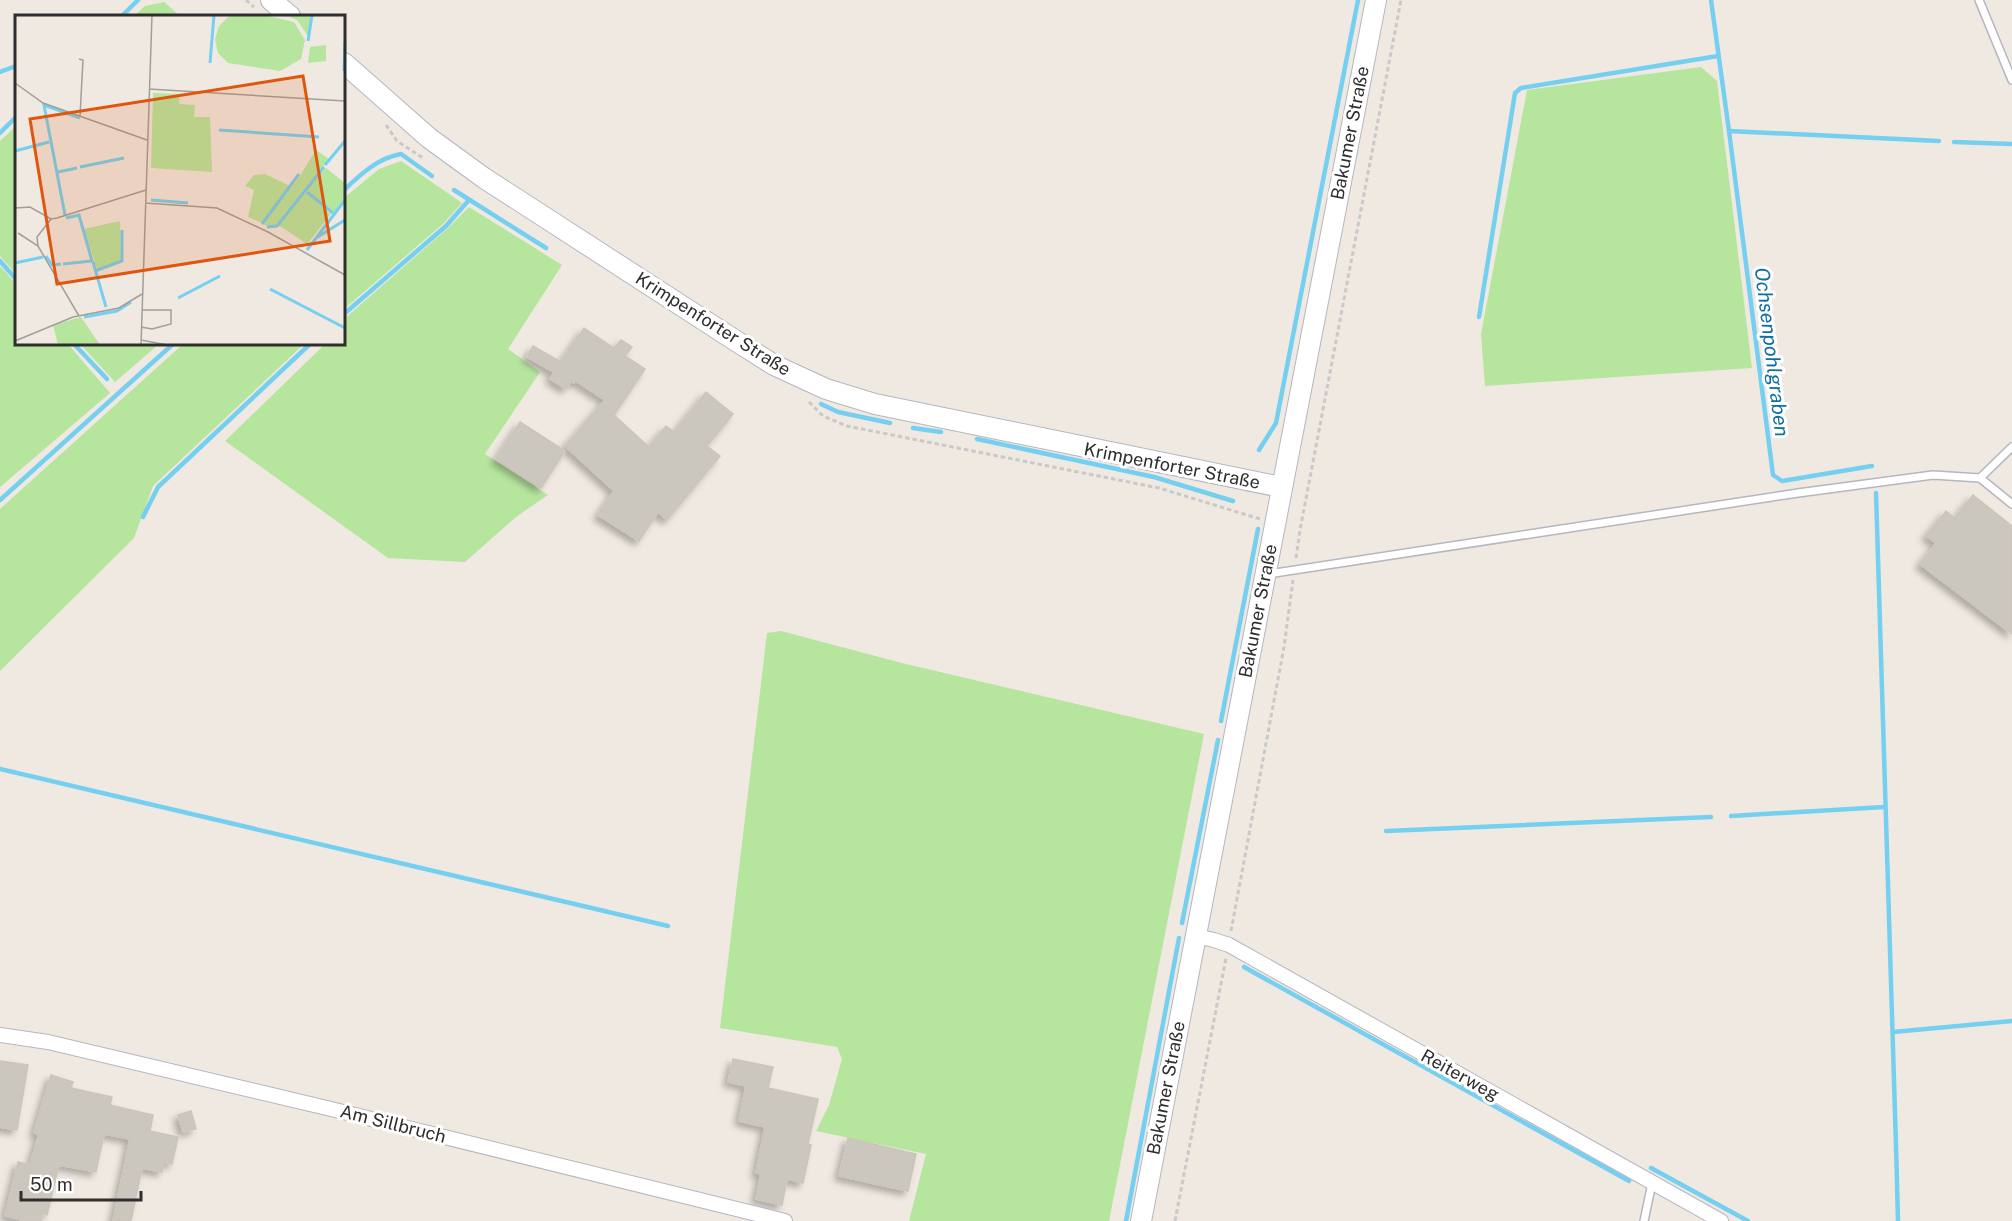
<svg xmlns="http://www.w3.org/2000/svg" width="2012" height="1221" font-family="'Public Sans',sans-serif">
<defs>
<filter id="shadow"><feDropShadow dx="-4.5" dy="4.5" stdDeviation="3" flood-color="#0004"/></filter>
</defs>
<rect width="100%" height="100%" fill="#efe9e1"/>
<g fill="#b6e59e">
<polygon points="164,2 180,16 134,16 145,6"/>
<polygon points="1701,67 1717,81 1752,368 1485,386 1481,334 1527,90"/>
<polygon points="16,126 16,274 0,256 0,141"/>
<polygon points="401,161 462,203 444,223 344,309 344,198 379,169"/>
<polygon points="469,207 562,265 508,349 540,372 485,454 548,495 516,517 465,562 388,558 225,441 323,346 321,344 344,344 344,319 448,228"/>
<polygon points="0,266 16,284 16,344 68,344 110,393 0,487"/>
<polygon points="80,344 159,344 115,382"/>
<polygon points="183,344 304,344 153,486 134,538 0,671 0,509"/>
<polygon points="781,631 902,663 1204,734 1109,1221 909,1221 926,1154 816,1131 829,1105 842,1059 837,1047 720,1028 767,633"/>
</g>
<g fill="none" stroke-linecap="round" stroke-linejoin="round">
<g stroke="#75cff0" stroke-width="4.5">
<polyline points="1711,0 1729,131"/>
<polyline points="122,16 138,0"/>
<polyline points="0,72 16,66"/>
<polyline points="0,133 16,117"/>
<polyline points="1954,142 2012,144"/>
<path d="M 344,190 C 361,174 378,158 401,154 L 432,176"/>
<polyline points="454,190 546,248"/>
<polyline points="0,261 16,279"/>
<polyline points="344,314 446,226 469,200"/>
<polyline points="1479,317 1515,93 1521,88 1718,56"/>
<polyline points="74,344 107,379"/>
<polyline points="821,404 838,412 890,423"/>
<polyline points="913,428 941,432"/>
<polyline points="977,439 1154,477 1233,501"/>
<polyline points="1259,450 1276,423 1358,0"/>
<polyline points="1872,466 1782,481 1773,475 1729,131 1939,141"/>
<path d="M 1876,493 C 1882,735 1892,978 1898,1221"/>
<polyline points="0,500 173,344"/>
<polyline points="143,517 158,487 310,344"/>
<polyline points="1221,721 1258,529"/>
<polyline points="0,769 668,926"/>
<polyline points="1731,816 1884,807"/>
<polyline points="1386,831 1711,817"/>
<polyline points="1182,923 1218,740"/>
<polyline points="1244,967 1629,1181"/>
<polyline points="1893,1032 2012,1021"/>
<polyline points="1651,1168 1748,1221"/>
<polyline points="1126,1221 1179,938"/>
</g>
</g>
<g fill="#cbc7bf" stroke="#cbc5ba" stroke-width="1.5" filter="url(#shadow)">
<polygon points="584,328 614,348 621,340 632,347 625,356 645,369 614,415 649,447 666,426 674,432 706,392 733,414 707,446 720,456 667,520 658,512 639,541 598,515 614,491 565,446 605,400 576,381 574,383 571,381 566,389 550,379 554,372 527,357 533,346 561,362"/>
<polygon points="520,422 565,451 541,488 496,459"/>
<polygon points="1973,495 2012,526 2012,634 1920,564 1936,543 1926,536 1946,511 1955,518"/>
<polygon points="733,1059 773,1067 768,1088 818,1099 808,1144 811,1145 803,1183 787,1179 782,1205 756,1199 761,1174 756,1173 765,1127 739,1121 746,1086 728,1082"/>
<polygon points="0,1061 28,1065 17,1130 0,1127"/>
<polygon points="51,1075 73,1082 71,1088 112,1097 110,1105 153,1115 150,1131 178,1137 172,1164 164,1162 162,1172 142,1168 131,1221 113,1221 130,1139 104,1134 96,1172 59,1165 47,1215 43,1213 41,1221 26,1221 5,1216 18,1162 30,1165 39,1134 34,1133"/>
<polygon points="191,1111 196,1129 183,1132 178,1115"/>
<polygon points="848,1138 916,1154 908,1191 839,1176"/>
</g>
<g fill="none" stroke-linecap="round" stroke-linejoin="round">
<g stroke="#b4b7c1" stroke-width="10">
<g id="lane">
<polyline points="1979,0 2012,80"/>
<polyline points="1980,478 2012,447"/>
<polyline points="1268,574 1798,493 1933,475 1980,478 2012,504"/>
<polyline points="1644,1221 1652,1183"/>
</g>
</g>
<g stroke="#b4b7c1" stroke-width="16">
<g id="street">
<polyline points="1196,936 1214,940 1229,945 1721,1221"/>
<polyline points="0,1035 48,1042 331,1109 785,1221"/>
</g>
</g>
<g stroke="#b4b7c1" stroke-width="22">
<g id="secondary">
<polyline points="271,0 290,16"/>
<polyline points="344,63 429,138 484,178 733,339 774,365 826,389 875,404 1281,487"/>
<polyline points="1141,1221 1376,0"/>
</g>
</g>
<g stroke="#c9c9c9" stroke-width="3" stroke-dasharray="4.5 3" stroke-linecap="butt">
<polyline points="246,0 254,7"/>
<polyline points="386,125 397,141 423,158"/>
<polyline points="809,402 823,416 847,426 1159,488 1260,519"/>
<polyline points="1296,558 1300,530 1401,0"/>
<polyline points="1231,931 1284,647 1293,580"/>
<polyline points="1175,1221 1226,958"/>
</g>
<use href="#lane" stroke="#fff" stroke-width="7"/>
<use href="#street" stroke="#fff" stroke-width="14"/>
<use href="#secondary" stroke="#fff" stroke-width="20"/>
</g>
<g text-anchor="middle" stroke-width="6" stroke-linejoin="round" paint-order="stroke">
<g font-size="18" fill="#2e2e2e" stroke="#fff">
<text transform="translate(1350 133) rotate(-79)" y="6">Bakumer Straße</text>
<text transform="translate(713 324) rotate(32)" y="6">Krimpenforter Straße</text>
<text transform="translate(1172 466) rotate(11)" y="6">Krimpenforter Straße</text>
<text transform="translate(1258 611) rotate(-79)" y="6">Bakumer Straße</text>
<text transform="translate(1460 1075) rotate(29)" y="6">Reiterweg</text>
<text transform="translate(1166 1088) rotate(-79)" y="6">Bakumer Straße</text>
<text transform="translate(393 1124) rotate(14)" y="6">Am Sillbruch</text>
</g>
<g font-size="20" font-style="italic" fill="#0d6fa3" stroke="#fff">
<text transform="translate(1772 352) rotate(83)" y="7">Ochsenpohlgraben</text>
</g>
</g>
<g transform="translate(15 15)">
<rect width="330" height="330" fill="#efe9e1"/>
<path d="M 215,0 L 249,0 L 279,7 L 290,25 L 286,44 L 265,56 L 213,48 L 203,38 L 200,24 L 204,11 ZM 270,0 L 296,0 L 293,21 L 282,5 ZM 311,30 L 311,46 L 293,48 L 295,32 ZM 138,78 L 165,79 L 164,89 L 180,90 L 179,102 L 195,102 L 197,157 L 136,153 ZM 301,135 L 314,144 L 262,209 L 257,213 L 248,209 L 249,205 L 247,208 L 233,202 L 239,175 L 230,171 L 239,160 L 250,159 L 275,171 L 251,203 L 283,164 ZM 311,153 L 330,168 L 330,184 L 319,198 L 291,175 ZM 291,177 L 316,199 L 292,229 L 263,210 ZM 105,206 L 106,247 L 82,254 L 69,214 ZM 66,302 L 85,330 L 43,330 L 38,310 Z" fill="#b6e59e"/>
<path fill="none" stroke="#75cff0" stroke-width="3" d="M 293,26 L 297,0M 195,48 L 199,0M 329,56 L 330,27M 204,115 L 304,122M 0,136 L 34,127M 310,150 L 330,126M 65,152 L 109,143M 43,157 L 62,153M 292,177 L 318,198M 136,185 L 173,188M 50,200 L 29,90 L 65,103M 247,209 L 284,159M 252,212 L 262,211 L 309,152M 301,223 L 330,205M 292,235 L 330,185M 31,241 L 37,250 L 46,249M 78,247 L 91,292M 0,248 L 28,242M 48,249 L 77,246 L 64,200 L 51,203M 80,256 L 107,246 L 107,215M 255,274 L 330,313M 163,283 L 205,261M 69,302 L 102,296 L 116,287"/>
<path fill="none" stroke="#a29e99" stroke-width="1.5" d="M 64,44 L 68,45 L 65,101M 0,68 L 28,88 L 132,125M 134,74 L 330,86M 130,188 L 202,193 L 253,217 L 330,260M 0,193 L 15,192 L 36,204 L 42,203 L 131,175M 3,218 L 23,231 L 64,301M 23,231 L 22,222 L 36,204M 126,312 L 137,314 L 156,309 L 156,295 L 127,295M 126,325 L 152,330M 0,326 L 58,302 L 104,293 L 127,279M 126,330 L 137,0"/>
<path fill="#df570e" fill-opacity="0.15" stroke="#df570e" stroke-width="3" d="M 288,61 L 315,226 L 42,269 L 15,104 Z"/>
<rect width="330" height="330" fill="none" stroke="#2e2e2e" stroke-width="3"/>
</g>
<path d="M21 1191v9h120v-9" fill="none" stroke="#2e2e2e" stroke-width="3"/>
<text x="30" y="1191" font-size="18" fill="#2e2e2e" stroke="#ffffff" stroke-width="4.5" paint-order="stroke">50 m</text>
</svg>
